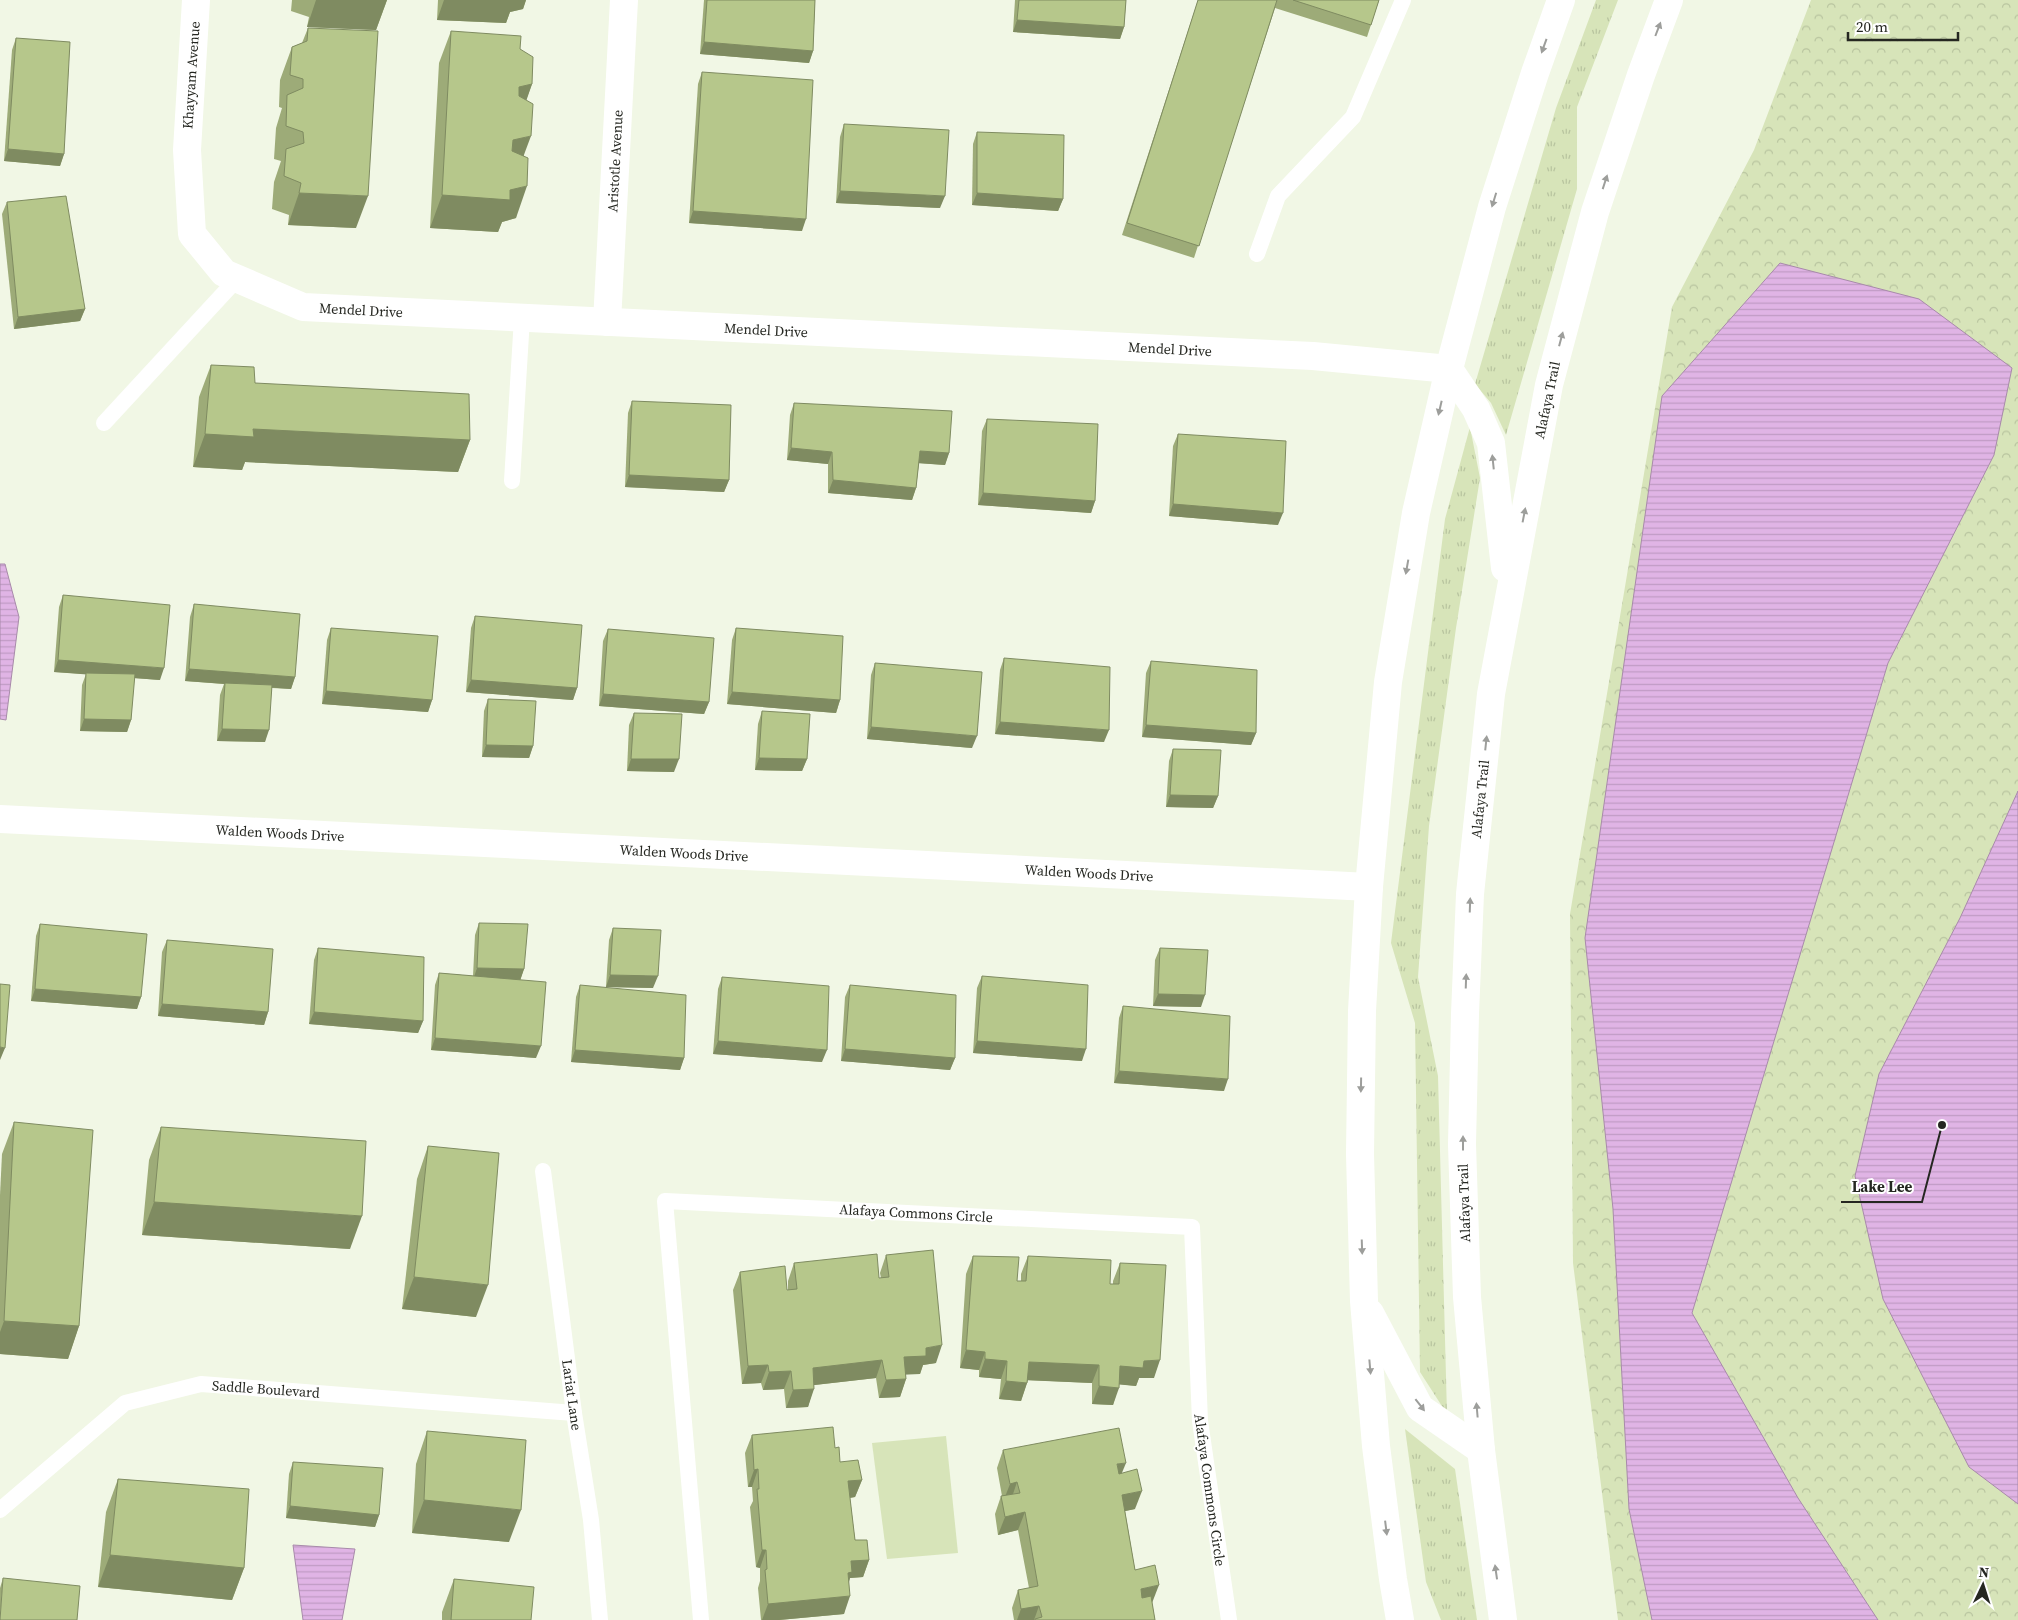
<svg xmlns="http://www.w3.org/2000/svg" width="2018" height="1620" font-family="'Source Serif 4',serif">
<defs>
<pattern id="grass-tufts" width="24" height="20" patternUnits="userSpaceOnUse" patternTransform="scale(1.25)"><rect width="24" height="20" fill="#d7e4b9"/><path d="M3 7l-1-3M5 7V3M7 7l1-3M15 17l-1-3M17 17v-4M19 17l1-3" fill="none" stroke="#b8c49f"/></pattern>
<pattern id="forest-crowns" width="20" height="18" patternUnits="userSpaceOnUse" patternTransform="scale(1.25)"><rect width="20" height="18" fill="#d7e4b9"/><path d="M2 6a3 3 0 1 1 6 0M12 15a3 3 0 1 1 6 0" fill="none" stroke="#b8c49f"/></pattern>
<pattern id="water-rules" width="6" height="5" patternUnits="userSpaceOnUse" patternTransform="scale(1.25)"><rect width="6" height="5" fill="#e0b4e5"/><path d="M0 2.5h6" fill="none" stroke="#c09bc4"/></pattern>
</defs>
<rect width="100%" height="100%" fill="#f1f7e5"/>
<g fill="url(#grass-tufts)">
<polygon points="1596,0 1618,0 1577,107 1577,189 1506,435 1491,403 1475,384 1556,108"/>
<polygon points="1470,427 1480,478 1456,628 1429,826 1418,977 1438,1076 1447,1414 1420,1372 1415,1023 1391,943 1445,519"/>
<polygon points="1405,1429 1455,1469 1477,1620 1441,1620 1426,1582"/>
</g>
<polygon fill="url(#forest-crowns)" points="1811,0 2018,0 2018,1620 1618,1620 1573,1263 1570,914 1672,307 1754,150"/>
<polygon fill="#d7e4b9" points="946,1436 958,1553 887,1559 872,1443"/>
<g fill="url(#water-rules)" stroke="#a88aaa">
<polygon points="1780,263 1919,299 2012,368 1994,455 1888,663 1692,1313 1798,1498 1878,1620 1652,1620 1629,1509 1613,1209 1585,938 1662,396"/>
<polygon points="0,564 5,564 19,617 6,720 0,719"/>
<polygon points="2018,791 2018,1504 1969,1467 1883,1299 1855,1176 1879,1074 1960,918"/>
<polygon points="293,1545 355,1549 342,1620 303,1620"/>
</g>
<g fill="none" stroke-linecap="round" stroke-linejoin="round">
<g stroke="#fff" stroke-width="16">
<polyline points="1257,254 1278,196 1353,117 1403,0"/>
<polyline points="104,423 237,279"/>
<polyline points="512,481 522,318"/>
<polyline points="543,1171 574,1413 591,1520 600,1620"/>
<polyline points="0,1510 125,1403 201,1384 574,1413"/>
<polyline points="701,1620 665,1201 1192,1227 1200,1421 1229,1620"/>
</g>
<g stroke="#fff" stroke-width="28">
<polyline points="196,0 187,150 192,234 224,273 303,307 1313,356 1449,369"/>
<polyline points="607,322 624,0"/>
<polyline points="0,819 1369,887"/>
</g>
<g stroke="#fff" stroke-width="28">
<polyline points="1449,369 1476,409 1491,443 1505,568"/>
<polyline points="1370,1313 1420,1408 1481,1450"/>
<polyline points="1400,1620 1393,1579 1376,1446 1364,1301 1360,1154 1362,1011 1369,887 1388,682 1416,513 1449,369 1492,207 1535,73 1561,0"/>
<polyline points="1503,1620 1481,1450 1467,1297 1462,1144 1465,1014 1470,894 1491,694 1549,385 1595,212 1641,75 1669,0"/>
</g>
</g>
<g fill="#9dab78">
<polygon points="292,0 387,0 376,30 307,27 309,17 291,11"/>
<polygon points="438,0 526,0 523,9 510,12 506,23 437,20"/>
<polygon points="704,0 815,0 813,51 809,63 700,54"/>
<polygon points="1015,0 1126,0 1124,27 1120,39 1013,32"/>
<polygon points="1198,0 1379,0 1367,37 1275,8 1194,258 1122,235"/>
<polygon points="308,28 356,228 288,225 289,215 272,209 274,182 281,161 274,159 276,128 282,108 279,107 280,80 292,47 302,43"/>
<polygon points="451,31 520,49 532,84 526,100 524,156 516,218 502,222 498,232 430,228 439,63"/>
<polygon points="16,38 64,154 60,166 4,161 12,50"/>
<polygon points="702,72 802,231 689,223 698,84"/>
<polygon points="844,124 940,208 836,203 840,137"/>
<polygon points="977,132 1063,199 1058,211 972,205 973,144"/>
<polygon points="7,202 85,309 80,321 14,329 2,214"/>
<polygon points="211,365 255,383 470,440 458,472 245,462 242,470 193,467 199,397"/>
<polygon points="632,401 729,480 724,492 625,487 628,413"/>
<polygon points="794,403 949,453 945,465 919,463 916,488 912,500 828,493 828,464 787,460 790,415"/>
<polygon points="987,419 1095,501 1091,513 978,505 982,431"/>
<polygon points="1178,434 1278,525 1169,516 1173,446"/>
<polygon points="63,595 160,680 134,678 131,720 127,732 80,731 82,685 86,674 54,672 59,607"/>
<polygon points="194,604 295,677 291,689 272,688 265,742 217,741 220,695 224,684 185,681 190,617"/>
<polygon points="475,616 577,688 573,700 466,692 471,628"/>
<polygon points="331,628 432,700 428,712 322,704 327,640"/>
<polygon points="736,628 840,700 836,713 727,704 732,640"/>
<polygon points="608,629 709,702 704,714 599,706 603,641"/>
<polygon points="1004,658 1104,742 995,734 1000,670"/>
<polygon points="1151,661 1256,733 1251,745 1142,737 1146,673"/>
<polygon points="875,663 972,748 867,739 871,675"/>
<polygon points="488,699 533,746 529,758 482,757 484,711"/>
<polygon points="762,711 807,759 802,771 755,770 758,724"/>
<polygon points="634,713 674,772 627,771 629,725"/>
<polygon points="1173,749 1218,796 1213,808 1166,807 1169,761"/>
<polygon points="479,923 524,969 520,980 536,1058 431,1050 435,985 439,973 473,976 475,935"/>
<polygon points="40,924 141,997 137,1009 31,1001 36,936"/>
<polygon points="613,928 653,988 606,987 609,940"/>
<polygon points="167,940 268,1012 264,1025 158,1016 162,952"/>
<polygon points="318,948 423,1021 418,1033 309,1024 314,960"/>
<polygon points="1160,948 1201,1007 1153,1006 1155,960"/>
<polygon points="982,976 1082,1061 973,1053 977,988"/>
<polygon points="722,977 822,1062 713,1054 718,989"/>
<polygon points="580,985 684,1058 680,1070 571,1062 576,997"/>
<polygon points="850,985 955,1058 950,1070 841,1061 845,997"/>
<polygon points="1123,1006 1224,1091 1114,1083 1119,1018"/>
<polygon points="14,1122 79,1326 68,1359 0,1354 0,1195 2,1154"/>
<polygon points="161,1127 350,1249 142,1235 149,1160"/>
<polygon points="428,1146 476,1317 402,1309 417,1179"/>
<polygon points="886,1255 936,1363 923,1365 920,1374 906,1374 906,1379 900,1397 879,1398 876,1378 814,1385 808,1407 786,1408 784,1389 763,1390 761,1383 742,1384 733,1290 740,1272 787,1290 788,1290 788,1281 794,1263 879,1278 881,1278 880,1273"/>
<polygon points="973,1256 1017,1281 1021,1281 1021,1274 1028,1256 1110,1284 1113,1284 1113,1281 1120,1263 1154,1378 1139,1378 1136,1386 1119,1384 1113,1405 1092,1404 1092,1383 1028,1380 1021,1401 999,1399 1001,1379 979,1377 979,1370 960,1368 966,1274"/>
<polygon points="427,1431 509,1542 412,1533 416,1464"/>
<polygon points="752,1435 835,1448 840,1462 862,1480 855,1497 850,1498 855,1540 869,1560 863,1577 850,1578 849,1582 844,1614 779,1620 761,1620 758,1588 760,1581 760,1568 756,1567 750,1507 753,1501 752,1487 748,1487 745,1453"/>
<polygon points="1003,1450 1122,1473 1135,1509 1125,1511 1135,1570 1152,1603 1155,1620 1014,1620 1012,1608 1018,1590 1029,1588 1018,1530 998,1535 995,1514 1001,1496 1002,1496 997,1468"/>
<polygon points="293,1462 379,1515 375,1527 286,1518 289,1474"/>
<polygon points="118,1479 244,1568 232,1600 98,1587 106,1512"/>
<polygon points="3,1578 0,1620 0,1588"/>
<polygon points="454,1579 531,1620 442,1620 442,1612"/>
</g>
<g fill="#7f8b61">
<polygon points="316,0 387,0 376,30 307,27"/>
<polygon points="444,0 526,0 523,9 510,12 506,23 437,20"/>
<polygon points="1017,20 1124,27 1120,39 1013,32"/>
<polygon points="704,42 813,51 809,63 700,54"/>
<polygon points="532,84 521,116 507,119 519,87"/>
<polygon points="531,136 519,168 502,173 513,140"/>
<polygon points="8,149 64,154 60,166 4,161"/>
<polygon points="527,186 516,218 502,222 498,232 430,228 442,195 510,190"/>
<polygon points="840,191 945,196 940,208 836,203"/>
<polygon points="299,193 368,196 356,228 288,225"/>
<polygon points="977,193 1063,199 1058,211 972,205"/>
<polygon points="693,211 806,219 802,231 689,223"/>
<polygon points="85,309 80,321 14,329 18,317"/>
<polygon points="253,429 470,440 458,472 245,462 242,470 193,467 205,434"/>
<polygon points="791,448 832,452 828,464 787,460"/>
<polygon points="920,451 949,453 945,465 916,463"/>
<polygon points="629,475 729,480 724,492 625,487"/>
<polygon points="833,480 916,488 912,500 828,493"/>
<polygon points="983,493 1095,501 1091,513 978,505"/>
<polygon points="1173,504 1283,513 1278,525 1169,516"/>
<polygon points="58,660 164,668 160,680 54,672"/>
<polygon points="189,669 295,677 291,689 185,681"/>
<polygon points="471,680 577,688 573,700 466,692"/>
<polygon points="326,691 432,700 428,712 322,704"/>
<polygon points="732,692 840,700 836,713 727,704"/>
<polygon points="603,694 709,702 704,714 599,706"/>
<polygon points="84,719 131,720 127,732 80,731"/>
<polygon points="1000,722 1109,730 1104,742 995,734"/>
<polygon points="1146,725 1256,733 1251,745 1142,737"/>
<polygon points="871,727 977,736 972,748 867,739"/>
<polygon points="222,729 269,730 265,742 217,741"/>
<polygon points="486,745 533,746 529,758 482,757"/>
<polygon points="759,758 807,759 802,771 755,770"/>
<polygon points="631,759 679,759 674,772 627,771"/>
<polygon points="1170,795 1218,796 1213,808 1166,807"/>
<polygon points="477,968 524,969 520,981 473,980"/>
<polygon points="610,975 658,976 653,988 606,987"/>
<polygon points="35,989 141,997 137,1009 31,1001"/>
<polygon points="1158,994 1205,995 1201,1007 1153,1006"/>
<polygon points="162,1004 268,1012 264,1025 158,1016"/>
<polygon points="314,1012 423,1021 418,1033 309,1024"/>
<polygon points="435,1038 541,1046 536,1058 431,1050"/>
<polygon points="718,1041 827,1050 822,1062 713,1054"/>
<polygon points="977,1041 1086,1049 1082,1061 973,1053"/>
<polygon points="0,1047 5,1048 0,1060"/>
<polygon points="845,1049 955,1058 950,1070 841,1061"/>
<polygon points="575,1050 684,1058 680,1070 571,1062"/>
<polygon points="1119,1071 1228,1079 1224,1091 1114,1083"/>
<polygon points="154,1202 362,1216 350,1249 142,1235"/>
<polygon points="414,1277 488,1285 476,1317 402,1309"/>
<polygon points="4,1321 79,1326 68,1359 0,1354 0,1332"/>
<polygon points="942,1345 936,1363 923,1365 920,1374 897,1375 904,1357 926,1348"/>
<polygon points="966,1350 985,1352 979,1370 960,1368"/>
<polygon points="985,1359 1007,1361 1001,1379 979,1377"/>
<polygon points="882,1360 876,1378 806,1386 813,1368"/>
<polygon points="1160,1360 1154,1378 1139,1378 1136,1386 1114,1384 1120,1366 1144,1361"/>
<polygon points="1029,1362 1099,1365 1092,1383 1022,1380"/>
<polygon points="768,1365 761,1383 742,1384 748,1366"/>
<polygon points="791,1371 784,1389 763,1390 769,1372"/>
<polygon points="906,1379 900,1397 879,1398 886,1380"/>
<polygon points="1006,1381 1027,1383 1021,1401 999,1399"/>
<polygon points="1099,1386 1119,1388 1113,1405 1092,1404"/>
<polygon points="814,1389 808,1407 786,1408 793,1390"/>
<polygon points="1126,1463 1119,1480 1117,1464"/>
<polygon points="758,1469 752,1487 748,1487 754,1470"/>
<polygon points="862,1480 855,1497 841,1499 848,1481"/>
<polygon points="1017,1482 1011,1500 1003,1502 1010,1484"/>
<polygon points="1142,1491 1135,1509 1116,1513 1122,1495"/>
<polygon points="424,1500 521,1510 509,1542 412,1533"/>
<polygon points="290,1506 379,1515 375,1527 286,1518"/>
<polygon points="1025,1512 1018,1530 998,1535 1005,1517"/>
<polygon points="762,1550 766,1550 760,1568 756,1567"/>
<polygon points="110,1555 244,1568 232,1600 98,1587"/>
<polygon points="869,1560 863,1577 850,1578 846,1590 841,1591 851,1561"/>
<polygon points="1159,1585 1152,1603 1134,1607 1141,1589"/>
<polygon points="850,1596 844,1614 779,1620 762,1620 768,1604"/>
<polygon points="1039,1606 1034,1620 1017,1620 1021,1609"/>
</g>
<g fill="#b6c78b" stroke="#7f8b61">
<polygon points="707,0 815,0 813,51 704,42"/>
<polygon points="1019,0 1126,0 1124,27 1017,20"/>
<polygon points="1198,0 1277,0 1199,246 1127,223"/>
<polygon points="1293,0 1379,0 1371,25"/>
<polygon points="308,28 378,31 368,196 299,193 301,183 284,176 286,149 304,143 303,132 286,126 287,95 303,88 303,79 290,75 292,47 307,41"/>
<polygon points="451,31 521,36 520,49 533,57 532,84 519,87 519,96 533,104 531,136 513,140 512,151 528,158 527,186 510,190 510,200 442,195"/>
<polygon points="16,38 70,42 64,154 8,149"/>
<polygon points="702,72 813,80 806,219 693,211"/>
<polygon points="844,124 949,130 945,196 840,191"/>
<polygon points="977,132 1064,135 1063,199 977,193"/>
<polygon points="66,196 85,309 18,317 7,202"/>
<polygon points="211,365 254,367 255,383 469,394 470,440 253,429 254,437 205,434"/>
<polygon points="632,401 731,405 729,480 629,475"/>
<polygon points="794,403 952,411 949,453 920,451 916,488 833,480 832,452 791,448"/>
<polygon points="987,419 1098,424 1095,501 983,493"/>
<polygon points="1178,434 1286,441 1283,513 1173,504"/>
<polygon points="63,595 170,605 164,668 58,660"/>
<polygon points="194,604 300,614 295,677 189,669"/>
<polygon points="475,616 582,625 577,688 471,680"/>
<polygon points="331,628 438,636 432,700 326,691"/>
<polygon points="736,628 843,636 840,700 732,692"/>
<polygon points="608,629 714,638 709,702 603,694"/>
<polygon points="1004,658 1110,667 1109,730 1000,722"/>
<polygon points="1151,661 1257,670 1256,733 1146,725"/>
<polygon points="875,663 982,672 977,736 871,727"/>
<polygon points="86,673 135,674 131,720 84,719"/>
<polygon points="225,683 272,685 269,730 222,729"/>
<polygon points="488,699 536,701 533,746 486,745"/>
<polygon points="762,711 810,714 807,759 759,758"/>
<polygon points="634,713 682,714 679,759 631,759"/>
<polygon points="1173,749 1221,750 1218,796 1170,795"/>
<polygon points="479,923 528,924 524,969 477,968"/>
<polygon points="40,924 147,934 141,997 35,989"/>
<polygon points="613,928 661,930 658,976 610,975"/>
<polygon points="167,940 273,949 268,1012 162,1004"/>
<polygon points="318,948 424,957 423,1021 314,1012"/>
<polygon points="1160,948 1208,950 1205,995 1158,994"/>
<polygon points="439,973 546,982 541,1046 435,1038"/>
<polygon points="982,976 1088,985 1086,1049 977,1041"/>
<polygon points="722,977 829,986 827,1050 718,1041"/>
<polygon points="0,984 10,985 5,1048 0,1047"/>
<polygon points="580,985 686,995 684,1058 575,1050"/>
<polygon points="850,985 956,995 955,1058 845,1049"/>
<polygon points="1123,1006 1230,1016 1228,1079 1119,1071"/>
<polygon points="14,1122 93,1130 79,1326 4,1321"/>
<polygon points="161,1127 366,1141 362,1216 154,1202"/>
<polygon points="428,1146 499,1153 488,1285 414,1277"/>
<polygon points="933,1250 942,1345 926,1348 926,1356 904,1357 906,1379 886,1380 882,1360 813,1368 814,1389 793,1390 791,1371 769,1372 768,1365 748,1366 740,1272 785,1266 787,1290 797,1289 794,1263 877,1254 879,1278 889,1277 886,1255"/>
<polygon points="973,1256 1019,1257 1017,1281 1026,1281 1028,1256 1111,1260 1110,1284 1119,1284 1120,1263 1166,1265 1160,1360 1144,1361 1143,1368 1120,1366 1119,1388 1099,1386 1099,1365 1029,1362 1027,1383 1006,1381 1007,1361 985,1359 985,1352 966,1350"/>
<polygon points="833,1427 835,1448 839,1447 840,1462 858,1460 862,1480 848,1481 855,1540 867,1540 869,1560 851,1561 852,1572 848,1573 850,1596 768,1604 765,1570 767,1569 766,1550 762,1550 757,1489 759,1489 758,1469 754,1470 752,1435"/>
<polygon points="1119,1428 1126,1463 1117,1464 1119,1474 1137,1469 1142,1491 1122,1495 1135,1570 1155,1565 1159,1585 1141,1589 1142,1598 1151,1596 1155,1620 1035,1620 1035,1619 1042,1617 1039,1606 1021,1609 1018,1590 1038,1586 1025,1512 1005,1517 1001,1496 1020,1493 1017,1482 1010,1484 1003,1450"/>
<polygon points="427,1431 526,1440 521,1510 424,1500"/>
<polygon points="293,1462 383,1468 379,1515 290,1506"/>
<polygon points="118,1479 249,1489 244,1568 110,1555"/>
<polygon points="3,1578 80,1586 77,1620 0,1620"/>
<polygon points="454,1579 534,1587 531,1620 451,1620"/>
</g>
<defs><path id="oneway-solid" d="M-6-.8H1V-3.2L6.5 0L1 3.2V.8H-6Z" transform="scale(1.25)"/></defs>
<g fill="#9d9e9b">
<use href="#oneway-solid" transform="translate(1658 29) rotate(-69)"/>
<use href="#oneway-solid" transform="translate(1544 46) rotate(110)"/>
<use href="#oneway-solid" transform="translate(1605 182) rotate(-72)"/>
<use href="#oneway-solid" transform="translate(1494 200) rotate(107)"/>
<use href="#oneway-solid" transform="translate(1561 339) rotate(-75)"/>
<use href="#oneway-solid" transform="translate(1440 408) rotate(103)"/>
<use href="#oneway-solid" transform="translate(1493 462) rotate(-96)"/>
<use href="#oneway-solid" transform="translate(1524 515) rotate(-79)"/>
<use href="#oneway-solid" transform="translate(1407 567) rotate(100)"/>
<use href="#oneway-solid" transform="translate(1486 743) rotate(-84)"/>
<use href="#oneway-solid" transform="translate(1470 905) rotate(-88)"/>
<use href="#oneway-solid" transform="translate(1466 981) rotate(-88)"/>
<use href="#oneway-solid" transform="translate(1361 1085) rotate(91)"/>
<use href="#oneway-solid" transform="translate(1463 1143) rotate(-90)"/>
<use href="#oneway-solid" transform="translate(1362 1247) rotate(88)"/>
<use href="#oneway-solid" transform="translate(1370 1367) rotate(85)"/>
<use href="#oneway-solid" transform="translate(1420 1405) rotate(52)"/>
<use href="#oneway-solid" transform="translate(1477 1410) rotate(-95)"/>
<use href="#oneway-solid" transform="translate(1386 1528) rotate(83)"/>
<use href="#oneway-solid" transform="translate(1496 1572) rotate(-98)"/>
</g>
<g text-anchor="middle" stroke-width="4" stroke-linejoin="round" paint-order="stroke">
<g font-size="14" fill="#252721" stroke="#fff">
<text transform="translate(191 75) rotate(-86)" y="5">Khayyam Avenue</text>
<text transform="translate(615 161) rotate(-87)" y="5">Aristotle Avenue</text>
<text transform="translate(361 310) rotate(3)" y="5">Mendel Drive</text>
<text transform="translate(766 330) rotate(3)" y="5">Mendel Drive</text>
<text transform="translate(1170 349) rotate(3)" y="5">Mendel Drive</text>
<text transform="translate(1547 400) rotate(-78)" y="5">Alafaya Trail</text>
<text transform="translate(1480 799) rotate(-84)" y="5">Alafaya Trail</text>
<text transform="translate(280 833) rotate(3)" y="5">Walden Woods Drive</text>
<text transform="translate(684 853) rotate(3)" y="5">Walden Woods Drive</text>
<text transform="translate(1089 873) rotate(3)" y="5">Walden Woods Drive</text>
<text transform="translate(1464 1203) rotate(-92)" y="5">Alafaya Trail</text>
<text transform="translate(916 1213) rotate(3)" y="5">Alafaya Commons Circle</text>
<text transform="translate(266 1389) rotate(4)" y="5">Saddle Boulevard</text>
<text transform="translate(572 1395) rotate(82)" y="5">Lariat Lane</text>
<text transform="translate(1210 1490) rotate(82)" y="5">Alafaya Commons Circle</text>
</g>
</g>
<path fill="none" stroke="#252721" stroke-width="2" d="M1942 1125L1922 1202H1841"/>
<circle fill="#252721" stroke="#fff" stroke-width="2" cx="1942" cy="1125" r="5"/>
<g font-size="15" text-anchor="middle" font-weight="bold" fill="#252721" stroke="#fff" stroke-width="4" stroke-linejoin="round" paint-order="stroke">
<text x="1882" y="1192">Lake Lee</text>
</g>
<g transform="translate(1983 1585) rotate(4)" stroke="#ffffff" stroke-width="4" paint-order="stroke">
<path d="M0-4L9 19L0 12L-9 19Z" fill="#252721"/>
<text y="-8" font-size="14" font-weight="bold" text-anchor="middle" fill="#252721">N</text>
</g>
<path d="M1848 32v8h110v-8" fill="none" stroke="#252721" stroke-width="2.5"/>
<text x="1856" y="32" font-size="15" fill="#252721" stroke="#ffffff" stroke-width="4" paint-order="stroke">20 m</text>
</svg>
